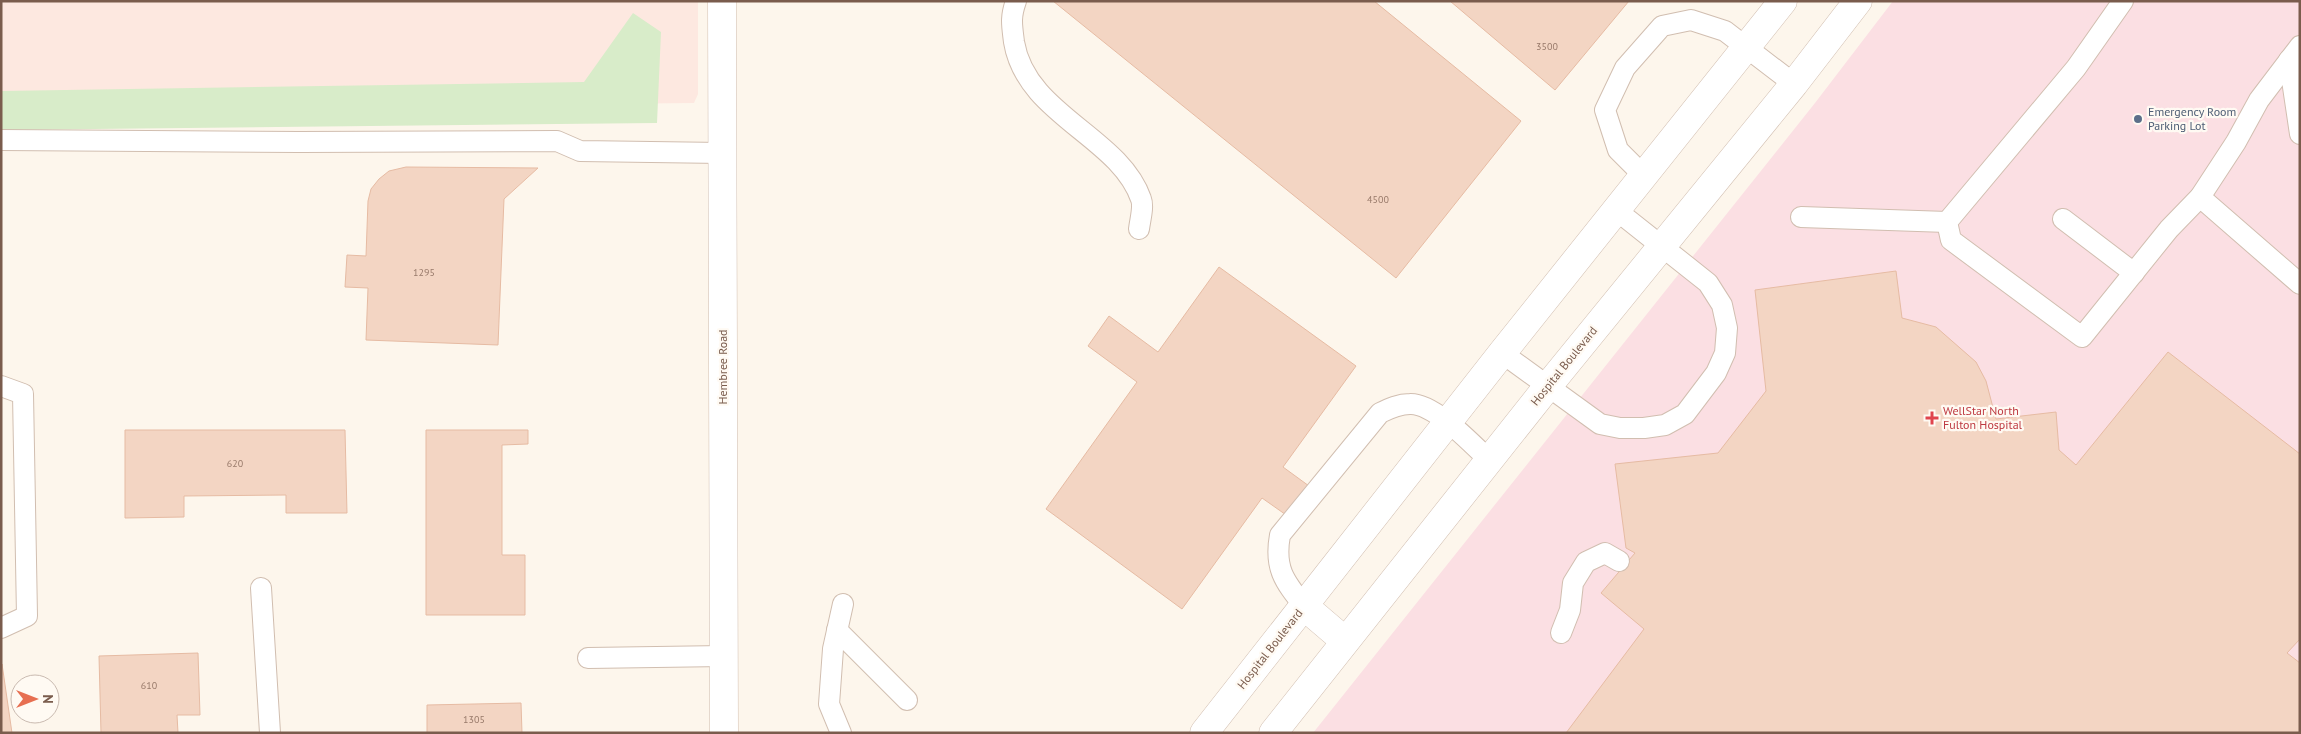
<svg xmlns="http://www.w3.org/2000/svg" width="2301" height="734" font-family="'PT Sans',sans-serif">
<rect width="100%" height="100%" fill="#fdf6ec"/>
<polygon fill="#fde8e0" points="1,1 698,1 698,94 694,103 1,110"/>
<polygon fill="#fbdfe3" points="1893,1 2300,1 2300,733 1313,733 1815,103"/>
<polygon fill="#d8ecc9" points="633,13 661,32 657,123 1,130 1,91 584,82"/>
<g fill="#f3d5c3" stroke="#e6bba3">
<polygon points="1053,1 1374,1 1521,121 1396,278"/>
<polygon points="1450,1 1629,1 1555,90"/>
<polygon points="406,167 538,168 504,199 498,345 366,340 368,288 345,287 347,255 366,256 368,201 371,189 379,179 389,171"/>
<polygon points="1219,267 1356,366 1283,467 1320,494 1299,524 1262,498 1182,609 1046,509 1137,382 1088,346 1109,316 1158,352"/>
<polygon points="1896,271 1902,318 1936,327 1976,362 1986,381 1996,419 2056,412 2059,450 2076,465 2168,352 2300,454 2300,639 2287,653 2300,663 2300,733 1566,733 1644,629 1601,593 1635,553 1626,548 1615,464 1718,453 1766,391 1755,290"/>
<polygon points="125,430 345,430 347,513 286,513 286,495 184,496 184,517 125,518"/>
<polygon points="426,430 528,430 528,444 502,445 502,555 525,555 525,615 426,615"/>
<polygon points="198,653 200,715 177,715 178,733 101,733 99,656"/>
<polygon points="2,664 12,733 1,733"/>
<polygon points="521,703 522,733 427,733 427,705"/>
</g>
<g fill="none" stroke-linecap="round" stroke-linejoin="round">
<g stroke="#d1beb0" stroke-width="22">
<g id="service">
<path d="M 1016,1 C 1010,18 1012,25 1014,42 C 1026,115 1119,136 1141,199 C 1144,207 1140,220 1139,229"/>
<polyline points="2123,1 2076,68 1947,222 1951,240 2082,337 2169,229 2200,197 2236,142 2259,100 2300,46"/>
<polyline points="2289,60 2300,134"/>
<polyline points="1,140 299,142 557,141 580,151 722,153"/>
<polyline points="1644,176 1618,150 1605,110 1625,68 1662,26 1691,20 1725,31 1794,84"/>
<polyline points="2200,197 2300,284"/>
<polyline points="1801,217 1947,222"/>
<polyline points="2063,219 2134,273"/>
<polyline points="1502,353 1600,424 1620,428 1644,428 1665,425 1685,414 1716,373 1725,353 1727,328 1722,305 1708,283 1616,210"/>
<polyline points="1,386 23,394 27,616 1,628"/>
<polyline points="261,588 270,733"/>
<path d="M 1304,606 C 1284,581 1274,568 1280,535 L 1380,413 C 1390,408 1399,404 1410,404 C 1434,403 1472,444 1489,460"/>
<polyline points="837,630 907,700"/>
<polyline points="1561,633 1570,610 1573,583 1586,562 1605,553 1619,561"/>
<polyline points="588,658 724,656"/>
<polyline points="841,733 829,704 833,649 843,604"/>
</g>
</g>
<g stroke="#d1beb0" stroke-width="29">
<g id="minor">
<polyline points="1304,606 1345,641"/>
<polyline points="1204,733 1502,353 1783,1"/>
<polyline points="1273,733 1548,386 1794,84 1858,1"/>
</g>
</g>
<g stroke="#d1beb0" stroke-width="29">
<polyline id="tertiary" points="722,1 724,733"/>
</g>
<use href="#service" stroke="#fff" stroke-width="20"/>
<use href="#minor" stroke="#fff" stroke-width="28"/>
<use href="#tertiary" stroke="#fff" stroke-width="28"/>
</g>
<circle fill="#5c6f8a" stroke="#fffaf3" stroke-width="2" cx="2138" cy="119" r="5"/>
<path fill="#e0444e" stroke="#fffaf3" stroke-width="2" d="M1929.5 410.5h5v5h5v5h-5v5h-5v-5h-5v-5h5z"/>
<g text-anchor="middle" stroke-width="4.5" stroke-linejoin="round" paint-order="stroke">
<g font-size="10" fill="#987a6a">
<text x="1547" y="50">3500</text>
<text x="1378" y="203">4500</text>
<text x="424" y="276">1295</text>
<text x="235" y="467">620</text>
<text x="149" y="689">610</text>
<text x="474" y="723">1305</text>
</g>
<g font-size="12" fill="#4e5e75" stroke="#fffaf3" text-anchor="start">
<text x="2148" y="116">Emergency Room<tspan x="2148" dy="14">Parking Lot</tspan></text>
</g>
<g font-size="12" fill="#7a5c4d" stroke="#fffaf3">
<text transform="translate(1564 366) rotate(-51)" y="4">Hospital Boulevard</text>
<text transform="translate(723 367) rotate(-90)" y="4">Hembree Road</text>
<text transform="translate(1270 649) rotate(-52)" y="4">Hospital Boulevard</text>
</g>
<g font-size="12" fill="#be3a42" stroke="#fffaf3" text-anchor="start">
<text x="1943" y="415">WellStar North<tspan x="1943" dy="14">Fulton Hospital</tspan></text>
</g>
</g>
<rect width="2301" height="734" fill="none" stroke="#7a5c4d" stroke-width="5"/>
<g transform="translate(35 699) rotate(90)"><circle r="24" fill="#fffaf3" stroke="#cabbb1"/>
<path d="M0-4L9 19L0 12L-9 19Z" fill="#e76f51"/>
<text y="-8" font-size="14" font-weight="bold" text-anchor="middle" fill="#7a5c4d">N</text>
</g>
</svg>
